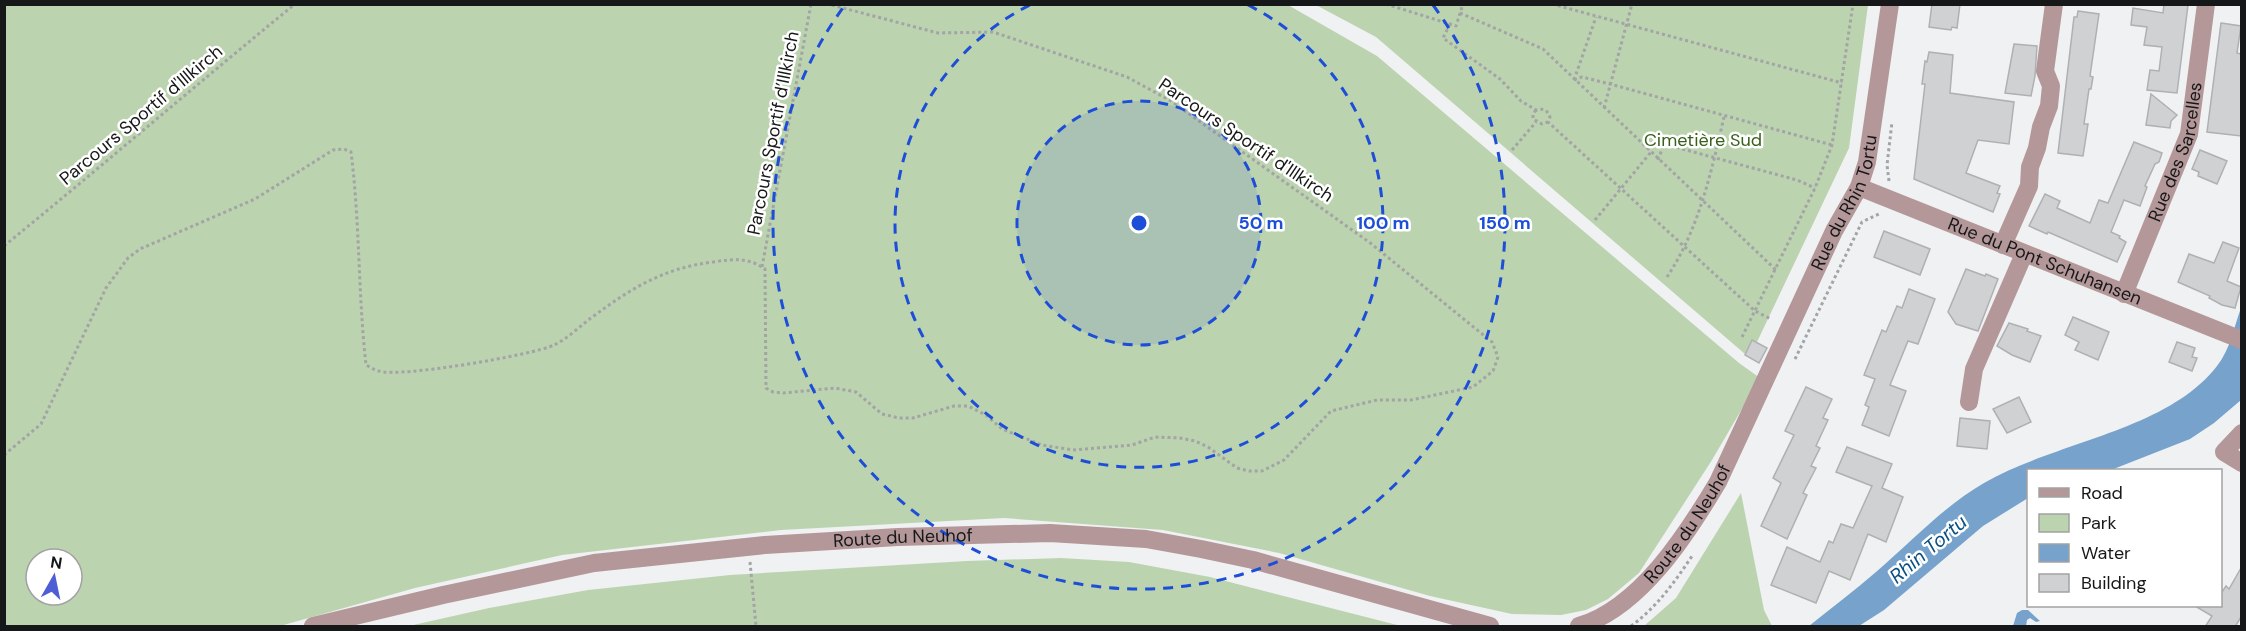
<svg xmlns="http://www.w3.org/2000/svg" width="2246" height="631" font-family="'DM Sans',sans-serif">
<rect width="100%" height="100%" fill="#eff1f3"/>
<g fill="#bcd3af" fill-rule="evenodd">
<path d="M 4,5 L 1288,5 L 1377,56 L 1739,363 L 1760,378 L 1712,460 L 1639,573 L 1608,599 L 1586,610 L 1561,615 L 1512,614 L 1430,596 L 1279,553 L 1163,530 L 1004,518 L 781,530 L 562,555 L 415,588 L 280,626 L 5,626 ZM 36,559 L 72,559 L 72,595 L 36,595 Z"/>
<polygon points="1316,5 1868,5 1849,148 1757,342 1752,340 1745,354 1376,37"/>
<polygon points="1741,493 1764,610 1772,626 1644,626 1676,598"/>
<polygon points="1061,558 1129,562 1210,577 1401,626 409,626 489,608 588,590 730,575 967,561"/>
</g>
<g fill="#77a2cb">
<path d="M 2241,308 L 2241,400 L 2214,423 L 2190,439 L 2111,470 L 2028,470 L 2028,498 L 1983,526 L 1884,610 L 1859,626 L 1809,626 C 1831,608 1854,591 1876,572 C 1912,541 1943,507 1984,483 C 2054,442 2167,431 2217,366 C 2230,350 2234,327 2241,308 Z"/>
<polygon points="2022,610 2028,610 2040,621 2036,622 2030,618 2027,620 2026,626 2013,626 2017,613"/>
</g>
<g fill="#d0d1d3" stroke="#aeb0b2" stroke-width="1.5">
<polygon points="1932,4 1960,4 1957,28 1952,27 1951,30 1929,27"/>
<polygon points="2164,4 2188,5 2177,93 2147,90 2150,70 2159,71 2162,47 2144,45 2147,27 2131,25 2133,8 2163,13"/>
<polygon points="2078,11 2099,14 2090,76 2093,77 2091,89 2089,89 2084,124 2088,124 2083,156 2058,153 2074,17 2077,17"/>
<polygon points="2221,23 2241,26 2237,53 2241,54 2241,136 2207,132"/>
<polygon points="2014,44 2037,46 2035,76 2031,96 2005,93"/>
<polygon points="1929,52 1953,55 1950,93 2014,102 2009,144 1978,140 1966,173 2000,186 1997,193 2000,194 1993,212 1914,179 1925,84 1922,84 1925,61 1927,62"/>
<polygon points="2151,94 2177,115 2171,121 2170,128 2146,125"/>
<polygon points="2134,142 2162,153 2159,162 2155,164 2145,186 2147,187 2140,206 2124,200 2111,232 2120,236 2119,238 2126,242 2117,262 2048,232 2047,234 2029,226 2045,194 2060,201 2057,208 2090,223 2099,200 2108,203"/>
<polygon points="2200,150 2227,161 2217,184 2198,176 2199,172 2192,169"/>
<polygon points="1884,231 1930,249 1920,275 1874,257"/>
<polygon points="2223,242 2239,248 2227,281 2241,287 2235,308 2222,305 2209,298 2210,296 2178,282 2189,254 2214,263"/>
<polygon points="1966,269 1985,276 1986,274 1998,279 1978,331 1956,324 1948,312"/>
<polygon points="1909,289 1935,299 1918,344 1908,341 1890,385 1906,391 1889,436 1862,425 1869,407 1865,405 1875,379 1864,375 1882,330 1886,332 1897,306 1902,308"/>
<polygon points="2073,317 2109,332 2098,360 2075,350 2079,342 2065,335"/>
<polygon points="2009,323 2028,329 2027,331 2041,336 2030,362 2012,355 1997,346"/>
<polygon points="1752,340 1767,348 1759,363 1745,355"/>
<polygon points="2177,342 2195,348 2192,357 2197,358 2192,371 2169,362"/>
<polygon points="1806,387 1832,399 1823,418 1828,420 1816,446 1820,448 1811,466 1816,468 1803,493 1807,495 1787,539 1761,526 1781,483 1773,478 1794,435 1785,431"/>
<polygon points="2019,397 2031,422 2007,433 1993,409"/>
<polygon points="1960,418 1990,421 1987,449 1957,446"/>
<polygon points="1847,447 1892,464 1882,488 1903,497 1886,542 1868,534 1850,580 1829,571 1816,603 1771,585 1787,547 1820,562 1829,541 1833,543 1841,524 1853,528 1872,486 1836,472"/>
<polygon points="2241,568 2241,617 2235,627 2205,627 2212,616 2195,606 2220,606 2220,595 2226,586 2229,589"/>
</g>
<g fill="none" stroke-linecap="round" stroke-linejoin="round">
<g stroke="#a2a4a5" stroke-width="3" stroke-dasharray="3 3" stroke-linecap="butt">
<polyline points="1386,4 1456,26 1463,4"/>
<polyline points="1552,4 1842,83"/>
<polyline points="1460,13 1543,49 1776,270"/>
<path d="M 1450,24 L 1443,38 L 1500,79 L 1521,101 L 1536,110 C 1544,108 1547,110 1550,117 L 1548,122 L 1755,311 L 1771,319"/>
<polyline points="1574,80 1582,77 1610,84 1832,145"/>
<polyline points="1574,80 1596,17"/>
<polyline points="1604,108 1632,4"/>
<polyline points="1536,110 1533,114 1533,119 1542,124 1548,122"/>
<polyline points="1512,150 1536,122"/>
<polyline points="1658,160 1664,144 1797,180 1815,188"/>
<polyline points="1889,181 1887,165 1892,122"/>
<polyline points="1595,220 1651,152"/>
<path d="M 4,246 C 102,166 197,84 295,4"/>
<polyline points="762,267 811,4"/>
<path d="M 1667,277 C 1699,229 1711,173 1724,117"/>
<polyline points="1742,337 1815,188 1832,145 1853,4"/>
<polyline points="1795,359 1862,222 1881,213"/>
<path d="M 4,455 L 41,424 L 106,288 L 128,258 L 140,249 L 255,199 L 333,150 L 344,149 L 351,152 C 360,223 358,294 366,365 C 370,367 374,370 379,371 C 399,378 533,355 554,345 C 567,339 579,327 591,318 C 630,289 663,268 713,262 C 733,259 748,257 765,269 L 766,388 L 773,392 L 783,393 L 835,388 L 856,392 L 882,414 L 899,418 L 913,418 L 954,406 L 968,406 L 986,415 L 1002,429 L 1042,445 L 1073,450 L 1132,445 L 1155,437 L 1180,438 L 1195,441 L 1208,447 L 1237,468 L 1249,471 L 1262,471 L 1284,460 L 1331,411 L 1377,400 L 1411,400 L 1473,387 L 1493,371 L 1498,357 L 1492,342 L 1369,242 L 1171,101 L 1127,77 L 993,32 L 938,33 L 828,4"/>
<polyline points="750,562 756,626"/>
<path d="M 1631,626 C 1657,607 1674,583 1692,556"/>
</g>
<g stroke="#b49799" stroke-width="18">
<path id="s1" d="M 1859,187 L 2242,340"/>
<polyline points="2003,245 2029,186 2030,167 2037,148 2041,127 2049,106 2051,86 2045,71 2054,4"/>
<path id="s2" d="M 2124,294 L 2189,134 L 2206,4"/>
<polyline points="1969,402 1974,369 2024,254"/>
<polyline points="2242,433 2224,452 2242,463"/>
<path id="s3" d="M 313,626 L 443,595 L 594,563 L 765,545 L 898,537 L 1050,533 L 1146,539 L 1201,549 L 1253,560 L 1490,626"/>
<path id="s4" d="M 1579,626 C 1640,608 1687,534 1718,482 L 1834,231 L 1859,187 L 1867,162 L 1890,4"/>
</g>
</g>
<circle cx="1139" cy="223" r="122" fill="#1d4ed8" fill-opacity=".12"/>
<g fill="none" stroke="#1d4ed8" stroke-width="3" stroke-dasharray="10 8">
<circle cx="1139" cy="223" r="122"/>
<path d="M1248 5A244 244 0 1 1 1030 5"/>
<path d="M1433 5A366 366 0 1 1 845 5"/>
</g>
<g text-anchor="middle" stroke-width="5" stroke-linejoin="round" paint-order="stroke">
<g font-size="18" fill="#161718" stroke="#fff">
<text transform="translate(141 115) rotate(-40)" y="6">Parcours Sportif d'Illkirch</text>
<text transform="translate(773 133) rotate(-79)" y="6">Parcours Sportif d’Illkirch</text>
<text transform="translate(1246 140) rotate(34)" y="6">Parcours Sportif d'Illkirch</text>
<text dy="6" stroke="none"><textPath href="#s2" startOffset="152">Rue des Sarcelles</textPath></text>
<text dy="6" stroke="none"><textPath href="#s4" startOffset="512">Rue du Rhin Tortu</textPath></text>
<text dy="6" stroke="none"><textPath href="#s1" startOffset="200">Rue du Pont Schuhansen</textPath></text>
<text dy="6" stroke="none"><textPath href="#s4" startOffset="153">Route du Neuhof</textPath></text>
<text dy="6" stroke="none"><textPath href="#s3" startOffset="598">Route du Neuhof</textPath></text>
</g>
<g font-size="18" fill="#39601b" stroke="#fff">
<text x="1703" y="146">Cimetière Sud</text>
</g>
<g font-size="20" font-style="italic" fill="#0a4f83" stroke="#fff">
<text transform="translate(1928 549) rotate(-40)" y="7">Rhin Tortu</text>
</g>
</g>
<circle cx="1139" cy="223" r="9" fill="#1d4ed8" stroke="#fff" stroke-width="3"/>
<g font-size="18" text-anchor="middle" font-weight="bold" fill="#1d4ed8" stroke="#fff" stroke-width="5" stroke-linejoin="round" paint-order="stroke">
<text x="1261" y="229">50 m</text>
<text x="1383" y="229">100 m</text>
<text x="1505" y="229">150 m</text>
</g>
<rect width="2246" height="631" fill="none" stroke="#161718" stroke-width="12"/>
<rect x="2027" y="469" width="195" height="138" fill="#ffffff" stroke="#a2a2a3" stroke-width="1.5"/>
<rect x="2039" y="488" width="30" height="9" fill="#b49799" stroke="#a2a2a3" stroke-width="1.5"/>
<text x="2081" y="499" font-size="18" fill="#161718">Road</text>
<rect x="2039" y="514" width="30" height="18" fill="#bcd3af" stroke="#a2a2a3" stroke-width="1.5"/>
<text x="2081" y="529" font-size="18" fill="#161718">Park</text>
<rect x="2039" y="544" width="30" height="18" fill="#77a2cb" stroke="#a2a2a3" stroke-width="1.5"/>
<text x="2081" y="559" font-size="18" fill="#161718">Water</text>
<rect x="2039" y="574" width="30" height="18" fill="#d0d1d3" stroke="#a2a2a3" stroke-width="1.5"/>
<text x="2081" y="589" font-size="18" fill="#161718">Building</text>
<g transform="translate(54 577) rotate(9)"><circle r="28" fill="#ffffff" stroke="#a2a2a3" stroke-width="1.5"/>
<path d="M0-4.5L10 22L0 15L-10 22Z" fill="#4e5ed4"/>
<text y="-9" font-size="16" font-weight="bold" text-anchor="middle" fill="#161718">N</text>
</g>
</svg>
